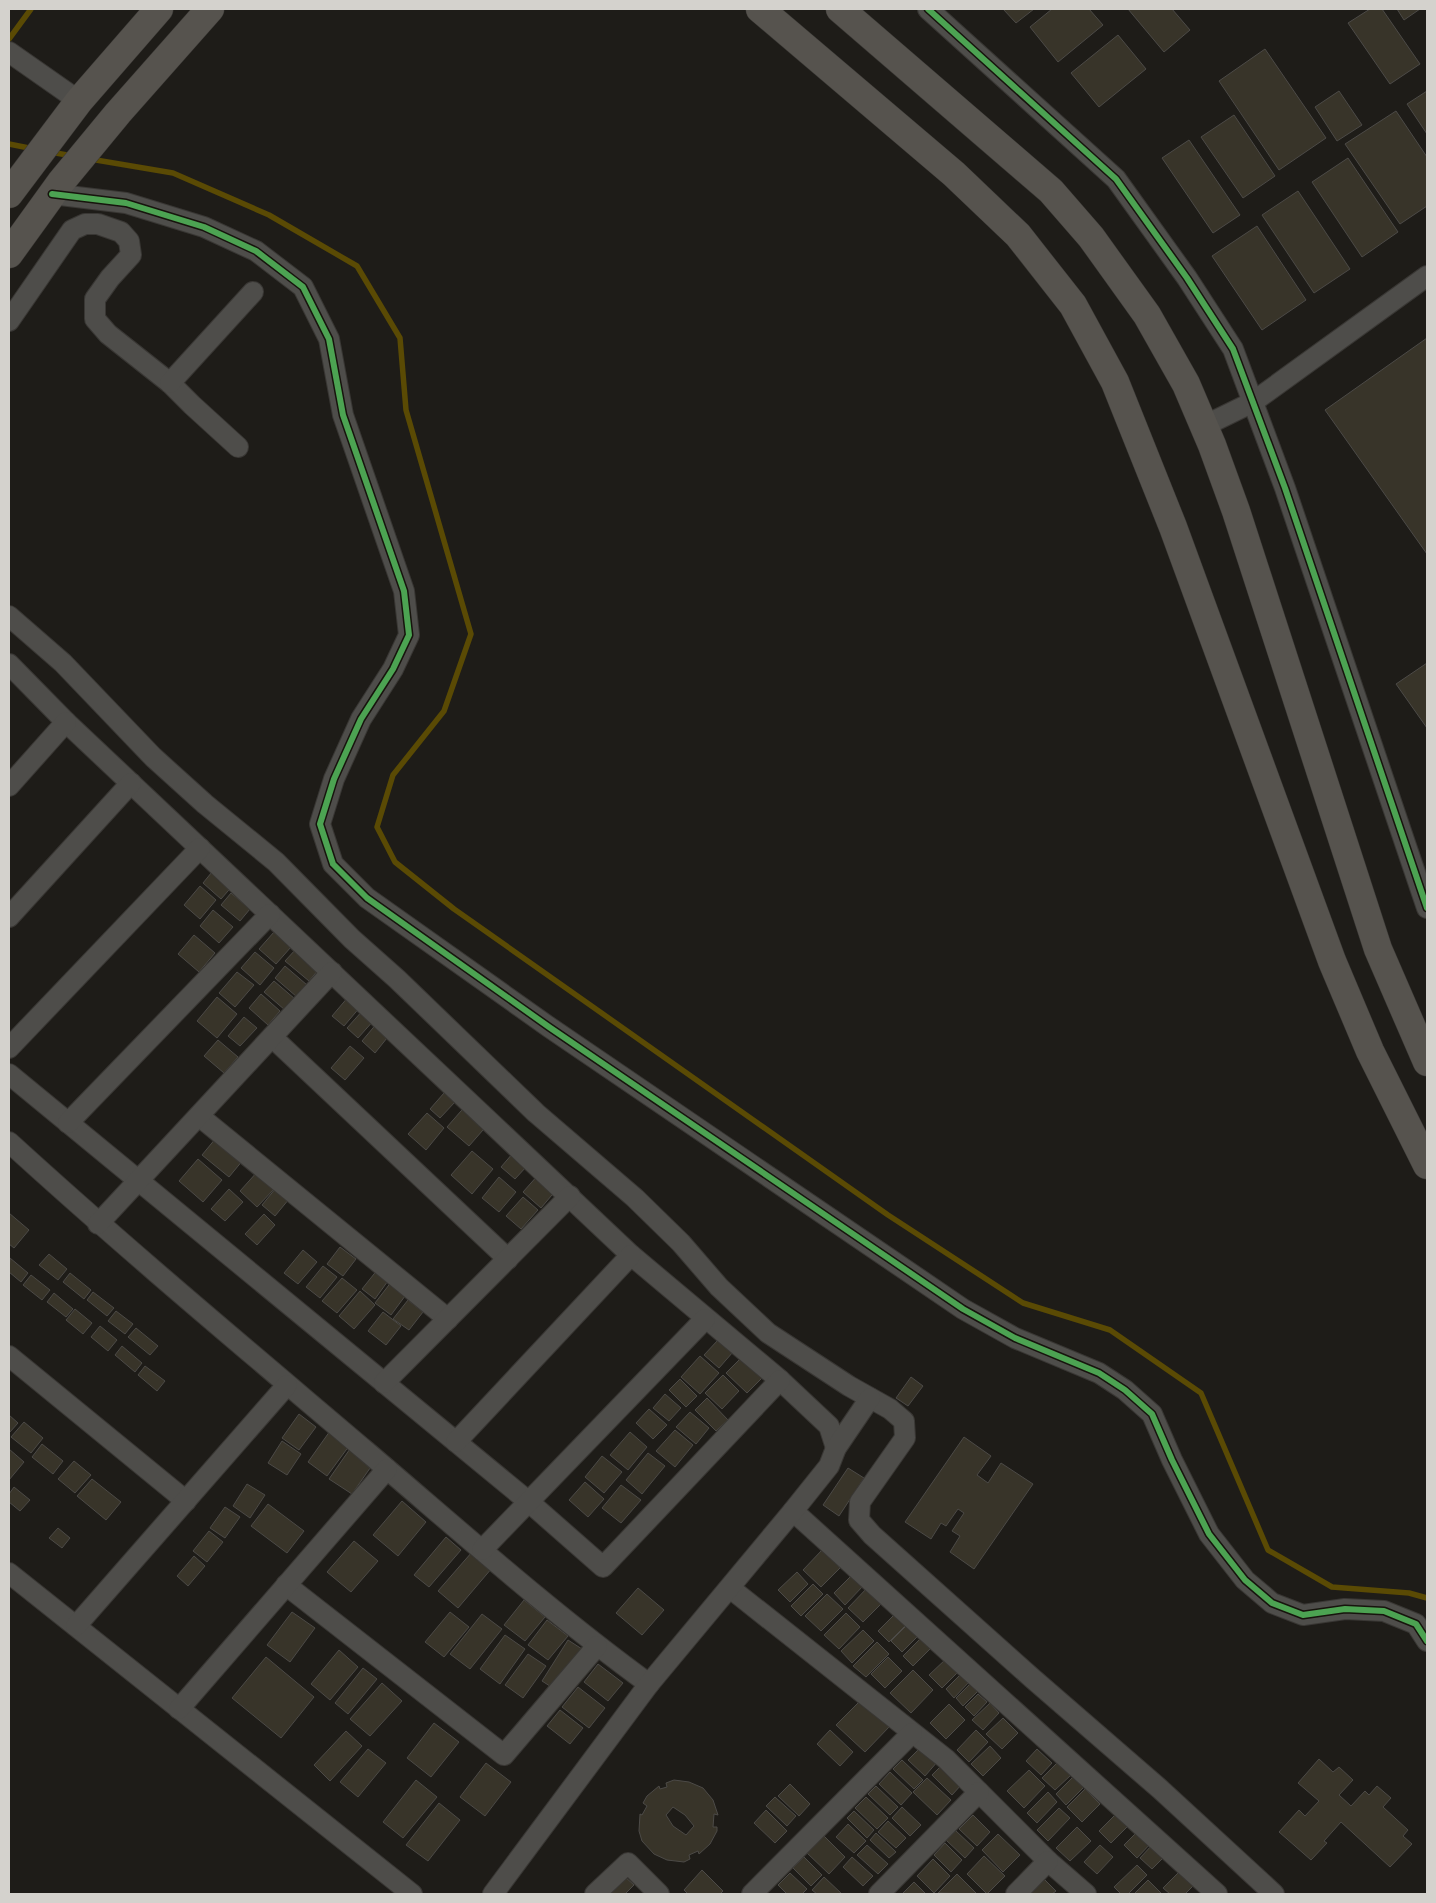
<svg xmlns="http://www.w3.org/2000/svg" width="1436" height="1903" font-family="Raleway,sans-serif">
<rect width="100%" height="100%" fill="#1e1c18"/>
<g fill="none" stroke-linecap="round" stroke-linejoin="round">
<g stroke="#5a4a04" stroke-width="5.5">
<polyline points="9,39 31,9"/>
<polyline points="9,144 34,149"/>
<polyline points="50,152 73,156"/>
<polyline points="90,159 173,173 269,215 357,266 400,338 406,410 471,634 444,711 393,775 377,827 395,862 454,909 888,1215 1023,1303 1110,1330 1201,1393 1268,1550 1332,1587 1409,1593 1427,1598"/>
</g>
</g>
<g fill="#383429" stroke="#4c4a47" fill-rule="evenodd">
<polygon points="1003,9 1034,9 1016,23"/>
<polygon points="1052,9 1089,9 1103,25 1058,62 1030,27"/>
<polygon points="1128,9 1172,9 1190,30 1164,52"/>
<polygon points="1370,9 1382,9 1420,64 1390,84 1348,23"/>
<polygon points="1397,9 1420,9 1404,20"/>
<polygon points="1118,35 1146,69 1099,107 1071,73"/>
<polygon points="1265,49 1326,138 1279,170 1219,81"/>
<polygon points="1339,91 1362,125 1337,141 1315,107"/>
<polygon points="1427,91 1427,134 1407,104"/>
<polygon points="1396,111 1427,157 1427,206 1400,224 1345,144"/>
<polygon points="1234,115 1275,176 1243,198 1201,137"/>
<polygon points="1189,140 1240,215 1213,233 1162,158"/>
<polygon points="1348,158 1398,232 1362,257 1312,182"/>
<polygon points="1298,191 1350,269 1314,293 1262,215"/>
<polygon points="1257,226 1306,300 1262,330 1212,256"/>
<polygon points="1427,338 1427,554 1325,410"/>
<polygon points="1427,663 1427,728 1396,684"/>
<polygon points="216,867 235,883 221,899 203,883"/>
<polygon points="200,886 216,900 200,919 184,905"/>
<polygon points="231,893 250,909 240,921 221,905"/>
<polygon points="213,910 233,927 219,943 200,926"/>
<polygon points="274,932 291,947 276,964 259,949"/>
<polygon points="194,935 215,953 199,972 178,954"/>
<polygon points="296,949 319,969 309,981 285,961"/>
<polygon points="255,952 274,968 260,985 241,968"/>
<polygon points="285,966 307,985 297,997 275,978"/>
<polygon points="237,972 254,985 235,1007 219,993"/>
<polygon points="274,981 295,999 285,1010 264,992"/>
<polygon points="261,994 280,1011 268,1025 249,1008"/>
<polygon points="349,996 361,1006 344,1026 332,1016"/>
<polygon points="217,997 237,1014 217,1038 197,1021"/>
<polygon points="364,1009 375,1019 358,1038 347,1028"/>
<polygon points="244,1017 257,1028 240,1046 228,1036"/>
<polygon points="378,1022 391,1033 375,1053 362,1041"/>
<polygon points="218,1040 238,1057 224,1073 204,1056"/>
<polygon points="350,1046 364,1058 345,1080 331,1068"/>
<polygon points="444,1093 455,1102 440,1118 430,1109"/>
<polygon points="468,1103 490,1122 469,1146 447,1127"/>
<polygon points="427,1113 444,1128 426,1150 408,1134"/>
<polygon points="216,1138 243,1160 229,1177 202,1155"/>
<polygon points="472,1151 493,1169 472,1194 451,1175"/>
<polygon points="513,1153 527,1166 515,1179 501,1167"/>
<polygon points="198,1159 222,1180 203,1202 179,1181"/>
<polygon points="258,1171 276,1187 257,1207 240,1191"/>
<polygon points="539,1174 557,1189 541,1208 523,1192"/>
<polygon points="499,1177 516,1192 499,1212 482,1198"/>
<polygon points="276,1188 289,1199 275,1216 262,1205"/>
<polygon points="229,1189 243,1202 225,1221 211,1209"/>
<polygon points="523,1197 538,1210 521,1229 506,1216"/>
<polygon points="9,1213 29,1230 14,1248 9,1244"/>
<polygon points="264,1214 275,1225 257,1245 245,1234"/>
<polygon points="340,1247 356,1259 343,1276 327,1264"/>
<polygon points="303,1250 317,1262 298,1284 284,1273"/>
<polygon points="49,1254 67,1269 58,1280 39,1265"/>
<polygon points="10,1258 28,1273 21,1282 9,1272"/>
<polygon points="323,1266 337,1277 320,1298 306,1287"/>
<polygon points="378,1269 390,1278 375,1299 362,1289"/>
<polygon points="70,1273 91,1290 84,1299 63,1282"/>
<polygon points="31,1275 50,1290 42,1300 23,1285"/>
<polygon points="342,1278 357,1290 337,1313 322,1301"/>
<polygon points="392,1281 408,1292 391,1315 375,1303"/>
<polygon points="360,1291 375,1305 354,1329 339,1316"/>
<polygon points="93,1292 114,1308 107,1316 87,1300"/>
<polygon points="54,1293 73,1309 66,1317 47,1302"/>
<polygon points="408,1300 423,1312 409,1330 393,1319"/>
<polygon points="75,1309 92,1323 83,1334 66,1320"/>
<polygon points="116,1311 133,1324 125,1334 108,1321"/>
<polygon points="383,1312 401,1326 386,1345 368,1331"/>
<polygon points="100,1326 117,1340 108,1351 91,1337"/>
<polygon points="136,1328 158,1346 150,1355 128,1337"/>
<polygon points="718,1340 733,1352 719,1368 704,1355"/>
<polygon points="122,1346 142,1363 135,1372 115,1355"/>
<polygon points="700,1356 719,1373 700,1394 681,1377"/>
<polygon points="741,1358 762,1378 747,1393 726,1373"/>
<polygon points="145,1366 165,1381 157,1391 138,1375"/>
<polygon points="723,1375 739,1391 722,1409 705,1393"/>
<polygon points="911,1377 923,1386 908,1406 896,1398"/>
<polygon points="680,1379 697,1396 686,1407 669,1390"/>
<polygon points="665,1394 681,1408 669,1421 653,1408"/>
<polygon points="707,1398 728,1420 716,1431 695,1410"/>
<polygon points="649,1409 667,1425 653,1439 636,1423"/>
<polygon points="690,1412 709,1428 696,1444 676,1427"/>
<polygon points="299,1414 316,1427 299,1450 282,1438"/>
<polygon points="9,1415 18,1423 10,1432 9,1432"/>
<polygon points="24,1422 43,1438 31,1453 11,1437"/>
<polygon points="675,1430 693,1445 675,1467 656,1451"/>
<polygon points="330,1431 349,1446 327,1476 308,1462"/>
<polygon points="630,1432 647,1447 628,1470 610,1455"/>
<polygon points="964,1437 991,1456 977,1475 988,1483 1001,1463 1033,1484 974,1569 950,1552 960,1536 952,1531 964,1513 958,1509 946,1526 941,1523 931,1539 905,1522"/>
<polygon points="282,1441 301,1454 287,1475 268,1463"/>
<polygon points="42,1444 63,1461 53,1474 32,1457"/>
<polygon points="352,1446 375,1461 352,1494 329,1479"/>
<polygon points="9,1449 24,1462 9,1480"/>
<polygon points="648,1453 665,1466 642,1494 626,1480"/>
<polygon points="602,1456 622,1472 604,1493 585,1477"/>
<polygon points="74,1461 91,1475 75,1493 58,1479"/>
<polygon points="848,1468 864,1478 839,1516 823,1505"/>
<polygon points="92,1479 121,1502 106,1520 77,1496"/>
<polygon points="585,1482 604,1499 588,1517 569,1500"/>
<polygon points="247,1484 265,1495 250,1518 233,1506"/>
<polygon points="621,1485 641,1500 621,1523 602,1508"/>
<polygon points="14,1487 30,1500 20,1511 9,1502 9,1494"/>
<polygon points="402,1501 426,1522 398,1556 373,1535"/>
<polygon points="268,1504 304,1531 287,1553 251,1526"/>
<polygon points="225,1507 240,1517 225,1538 210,1528"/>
<polygon points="58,1528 70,1538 62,1548 49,1538"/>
<polygon points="209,1531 223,1542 207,1562 193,1551"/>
<polygon points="446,1537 461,1550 429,1587 414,1575"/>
<polygon points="354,1541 378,1561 351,1592 327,1572"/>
<polygon points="822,1550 840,1568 821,1587 803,1570"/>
<polygon points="472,1552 492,1568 458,1608 438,1591"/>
<polygon points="194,1556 205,1566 188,1586 177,1576"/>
<polygon points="797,1572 808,1584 790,1602 778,1590"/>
<polygon points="853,1574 864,1585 845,1605 834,1593"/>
<polygon points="813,1584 823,1594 801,1616 791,1606"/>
<polygon points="868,1587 883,1602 863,1622 848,1608"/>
<polygon points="638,1588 664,1610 642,1635 616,1613"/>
<polygon points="827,1594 843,1609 821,1631 805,1616"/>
<polygon points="524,1600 545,1617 525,1641 504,1625"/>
<polygon points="292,1612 315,1628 290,1662 267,1645"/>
<polygon points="450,1612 469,1627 444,1657 425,1642"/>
<polygon points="846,1613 860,1627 839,1649 824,1635"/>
<polygon points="482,1614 502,1629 470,1669 450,1654"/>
<polygon points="895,1614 906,1625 889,1642 878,1631"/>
<polygon points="547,1620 568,1636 548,1660 528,1645"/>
<polygon points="908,1624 919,1635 902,1652 891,1641"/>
<polygon points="863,1630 874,1641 852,1663 841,1651"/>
<polygon points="505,1635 525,1649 500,1684 480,1669"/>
<polygon points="921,1638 931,1648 913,1666 903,1656"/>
<polygon points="568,1640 582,1649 556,1690 542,1681"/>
<polygon points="877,1642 889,1654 866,1677 853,1666"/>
<polygon points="339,1650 358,1667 330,1700 311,1684"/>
<polygon points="528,1654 546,1666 523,1698 505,1685"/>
<polygon points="266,1657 314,1697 281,1738 232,1698"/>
<polygon points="888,1657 902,1671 885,1688 871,1674"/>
<polygon points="947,1658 959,1671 942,1688 929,1675"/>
<polygon points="598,1664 623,1683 608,1701 584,1682"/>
<polygon points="363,1668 377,1679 348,1714 335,1703"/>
<polygon points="913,1670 933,1690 911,1713 890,1693"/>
<polygon points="961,1674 969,1682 954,1698 946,1689"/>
<polygon points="382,1683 402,1701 370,1736 350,1719"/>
<polygon points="970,1684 978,1691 963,1706 956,1698"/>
<polygon points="578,1687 605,1708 589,1728 562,1707"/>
<polygon points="978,1694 987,1702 974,1716 965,1707"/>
<polygon points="862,1699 890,1726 865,1752 836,1725"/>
<polygon points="990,1703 999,1713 983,1730 972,1720"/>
<polygon points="949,1704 965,1720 946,1739 930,1723"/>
<polygon points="560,1710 583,1728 570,1744 547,1726"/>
<polygon points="1003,1718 1018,1733 1002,1749 986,1734"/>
<polygon points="434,1723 459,1742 431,1777 407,1758"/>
<polygon points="830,1730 853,1752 840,1766 817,1744"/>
<polygon points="976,1730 988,1742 969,1762 957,1750"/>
<polygon points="346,1731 362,1746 330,1781 314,1765"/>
<polygon points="922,1746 938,1761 925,1776 908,1760"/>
<polygon points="990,1746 1001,1758 983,1776 971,1764"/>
<polygon points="368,1749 386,1763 358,1797 340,1782"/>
<polygon points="1037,1749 1052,1763 1041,1775 1026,1761"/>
<polygon points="1319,1759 1333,1772 1339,1767 1353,1780 1339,1795 1351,1806 1365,1791 1369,1795 1377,1786 1391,1798 1383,1807 1408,1830 1403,1836 1412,1844 1390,1867 1341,1822 1324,1841 1327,1843 1311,1860 1279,1832 1299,1810 1305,1816 1319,1801 1298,1783"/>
<polygon points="902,1760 923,1780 914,1789 893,1769"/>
<polygon points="1058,1762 1071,1775 1055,1790 1042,1778"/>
<polygon points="486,1763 511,1782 485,1816 460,1797"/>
<polygon points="942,1765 962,1784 952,1795 932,1775"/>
<polygon points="1029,1770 1045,1786 1024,1808 1007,1791"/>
<polygon points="890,1772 912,1793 901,1805 879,1784"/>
<polygon points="1074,1776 1085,1786 1066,1805 1056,1794"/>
<polygon points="927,1778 951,1800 937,1815 913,1792"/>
<polygon points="416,1780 437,1797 403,1838 383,1822"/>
<path d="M 674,1780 L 689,1782 L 703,1788 L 713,1800 L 718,1815 L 714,1814 L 713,1827 L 717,1827 L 717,1831 L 710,1844 L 699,1854 L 698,1851 L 689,1855 L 690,1859 L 684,1862 L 667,1860 L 654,1854 L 642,1841 L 639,1831 L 640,1814 L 642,1815 L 647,1806 L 643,1803 L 647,1796 L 659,1786 L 660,1789 L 667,1787 L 666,1783 ZM 673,1807 L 685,1815 L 694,1826 L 686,1835 L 673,1826 L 666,1815 Z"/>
<polygon points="790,1784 810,1804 799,1816 778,1796"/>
<polygon points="876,1786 898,1807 890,1815 868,1794"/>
<polygon points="1085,1789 1100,1804 1082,1822 1067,1807"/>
<polygon points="1048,1792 1057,1802 1037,1823 1027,1813"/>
<polygon points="775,1797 796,1816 787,1826 766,1806"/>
<polygon points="866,1797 888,1818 877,1829 855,1808"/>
<polygon points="439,1803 460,1820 428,1861 406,1845"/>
<polygon points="902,1807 921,1825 910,1836 892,1818"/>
<polygon points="1059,1808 1070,1818 1048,1841 1037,1830"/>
<polygon points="766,1810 787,1831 775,1843 754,1823"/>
<polygon points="854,1811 874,1830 867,1838 847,1818"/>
<polygon points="1117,1813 1129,1825 1111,1843 1099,1831"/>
<polygon points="973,1815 990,1832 977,1846 959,1829"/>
<polygon points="888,1821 906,1838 896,1848 878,1832"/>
<polygon points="848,1824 866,1841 854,1853 836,1837"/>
<polygon points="1077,1827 1091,1841 1070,1861 1056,1848"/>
<polygon points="955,1830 974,1848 965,1858 946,1840"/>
<polygon points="1139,1830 1152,1842 1137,1858 1124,1845"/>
<polygon points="876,1833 896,1852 889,1858 870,1840"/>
<polygon points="998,1834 1020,1855 1003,1872 982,1850"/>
<polygon points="824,1836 845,1857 829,1874 807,1853"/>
<polygon points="945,1843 962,1860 951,1872 934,1855"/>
<polygon points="867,1845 888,1864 878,1874 857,1855"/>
<polygon points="1100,1845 1113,1857 1097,1874 1084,1862"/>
<polygon points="1152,1845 1164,1857 1152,1869 1140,1858"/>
<polygon points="984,1856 1005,1876 987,1894 967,1874"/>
<polygon points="804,1857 822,1875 811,1886 793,1868"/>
<polygon points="852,1857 873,1876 863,1886 843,1867"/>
<polygon points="933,1859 950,1876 934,1893 917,1876"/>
<polygon points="1137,1865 1147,1875 1128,1894 1121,1894 1114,1887"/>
<polygon points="1182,1869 1196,1883 1185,1894 1170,1894 1163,1888"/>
<polygon points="702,1870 723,1891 720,1894 688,1894 684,1890"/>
<polygon points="790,1873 807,1889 802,1894 787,1894 778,1885"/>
<polygon points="957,1874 977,1894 938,1893"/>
<polygon points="623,1875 634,1885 625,1894 611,1894 607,1890"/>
<polygon points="1041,1876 1056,1891 1052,1894 1032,1894 1027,1889"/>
<polygon points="824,1877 842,1894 817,1894 812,1890"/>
<polygon points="1148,1880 1162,1894 1134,1894"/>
<polygon points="914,1882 926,1894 902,1894"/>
</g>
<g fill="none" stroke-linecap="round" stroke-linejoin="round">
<g stroke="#393734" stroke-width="22">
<g id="street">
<polyline points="928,9 1116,179 1187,278 1233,349 1285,488 1427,908"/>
<polyline points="9,52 79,101"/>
<polyline points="52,194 126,203 204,227 256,251 303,287 329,339 343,415 404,591 409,635 393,669 361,719 334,779 320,824 333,864 367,898 549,1027 963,1309 1015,1338 1099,1373 1125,1390 1152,1414 1172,1460 1209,1534 1245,1580 1272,1603 1303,1615 1345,1609 1384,1611 1416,1624 1427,1641"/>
<polyline points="9,321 72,230 85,224 98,224 121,232 129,241 131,255 110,278 95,299 95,319 108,334 170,383 192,405 238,447"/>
<polyline points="170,383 253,292"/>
<polyline points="1204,426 1253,402 1427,276"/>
<polyline points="9,616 63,663 153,757 205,804 276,862 352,939 397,979 536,1113 635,1198 681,1243 719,1287 768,1333 849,1386 890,1409 904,1421 905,1438 860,1502 859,1520 872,1535 1032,1678 1160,1789 1274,1894"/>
<polyline points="9,664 66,722 631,1255 780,1380 829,1426 836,1448"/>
<polyline points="9,786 66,722"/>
<polyline points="9,917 131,783"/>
<polyline points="272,1037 508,1259"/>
<polyline points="9,1048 200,848"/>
<polyline points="9,1074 529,1502 603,1567 780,1380"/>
<polyline points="199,1116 448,1319"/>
<polyline points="68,1123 270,914"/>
<path d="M 9,1142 C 125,1248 246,1349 366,1451 C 459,1530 550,1612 649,1684"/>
<polyline points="98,1224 332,972"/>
<polyline points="9,1356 186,1501"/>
<polyline points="384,1383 570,1196"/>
<polyline points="456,1442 631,1255"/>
<polyline points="793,1511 1217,1894"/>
<polyline points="482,1550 705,1319"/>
<polyline points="9,1573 412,1894"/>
<polyline points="286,1585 504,1755 597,1646"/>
<polyline points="730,1588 946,1759 1048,1861 1086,1894"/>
<polyline points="76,1626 287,1385"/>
<polyline points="179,1709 387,1469"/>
<polyline points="493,1894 649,1684 793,1511 829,1466 836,1448 870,1398"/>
<polyline points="595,1894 628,1863 659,1894"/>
<polyline points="752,1894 912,1733"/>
<polyline points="879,1894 979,1792"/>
<polyline points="1016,1894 1048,1861"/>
</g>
</g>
<g stroke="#393734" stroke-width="29">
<g id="secondary">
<polyline points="760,9 954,174 1018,235 1073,305 1115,382 1173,527 1332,961 1370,1051 1427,1165"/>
<polyline points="840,9 1051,191 1091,237 1147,315 1186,384 1212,445 1236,511 1378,949 1427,1062"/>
<polyline points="9,194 79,101 159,9"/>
<polyline points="9,254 61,182 118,113 210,9"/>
</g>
</g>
<use href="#street" stroke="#4e4d4a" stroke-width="20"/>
<use href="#secondary" stroke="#56534e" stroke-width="28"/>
<g stroke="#17140d" stroke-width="9">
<g id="cycleway">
<polyline points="928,9 1116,179 1187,278 1233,349 1285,488 1427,908"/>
<polyline points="52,194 126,203 204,227 256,251 303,287 329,339 343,415 404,591 409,635 393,669 361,719 334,779 320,824 333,864 367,898 549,1027 963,1309 1015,1338 1099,1373 1125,1390 1152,1414 1172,1460 1209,1534 1245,1580 1272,1603 1303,1615 1345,1609 1384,1611 1416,1624 1427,1641"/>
</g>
</g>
<use href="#cycleway" stroke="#4ca352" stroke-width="6"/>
</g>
<rect width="1436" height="1903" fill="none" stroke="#d4d2cd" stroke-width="20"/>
</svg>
